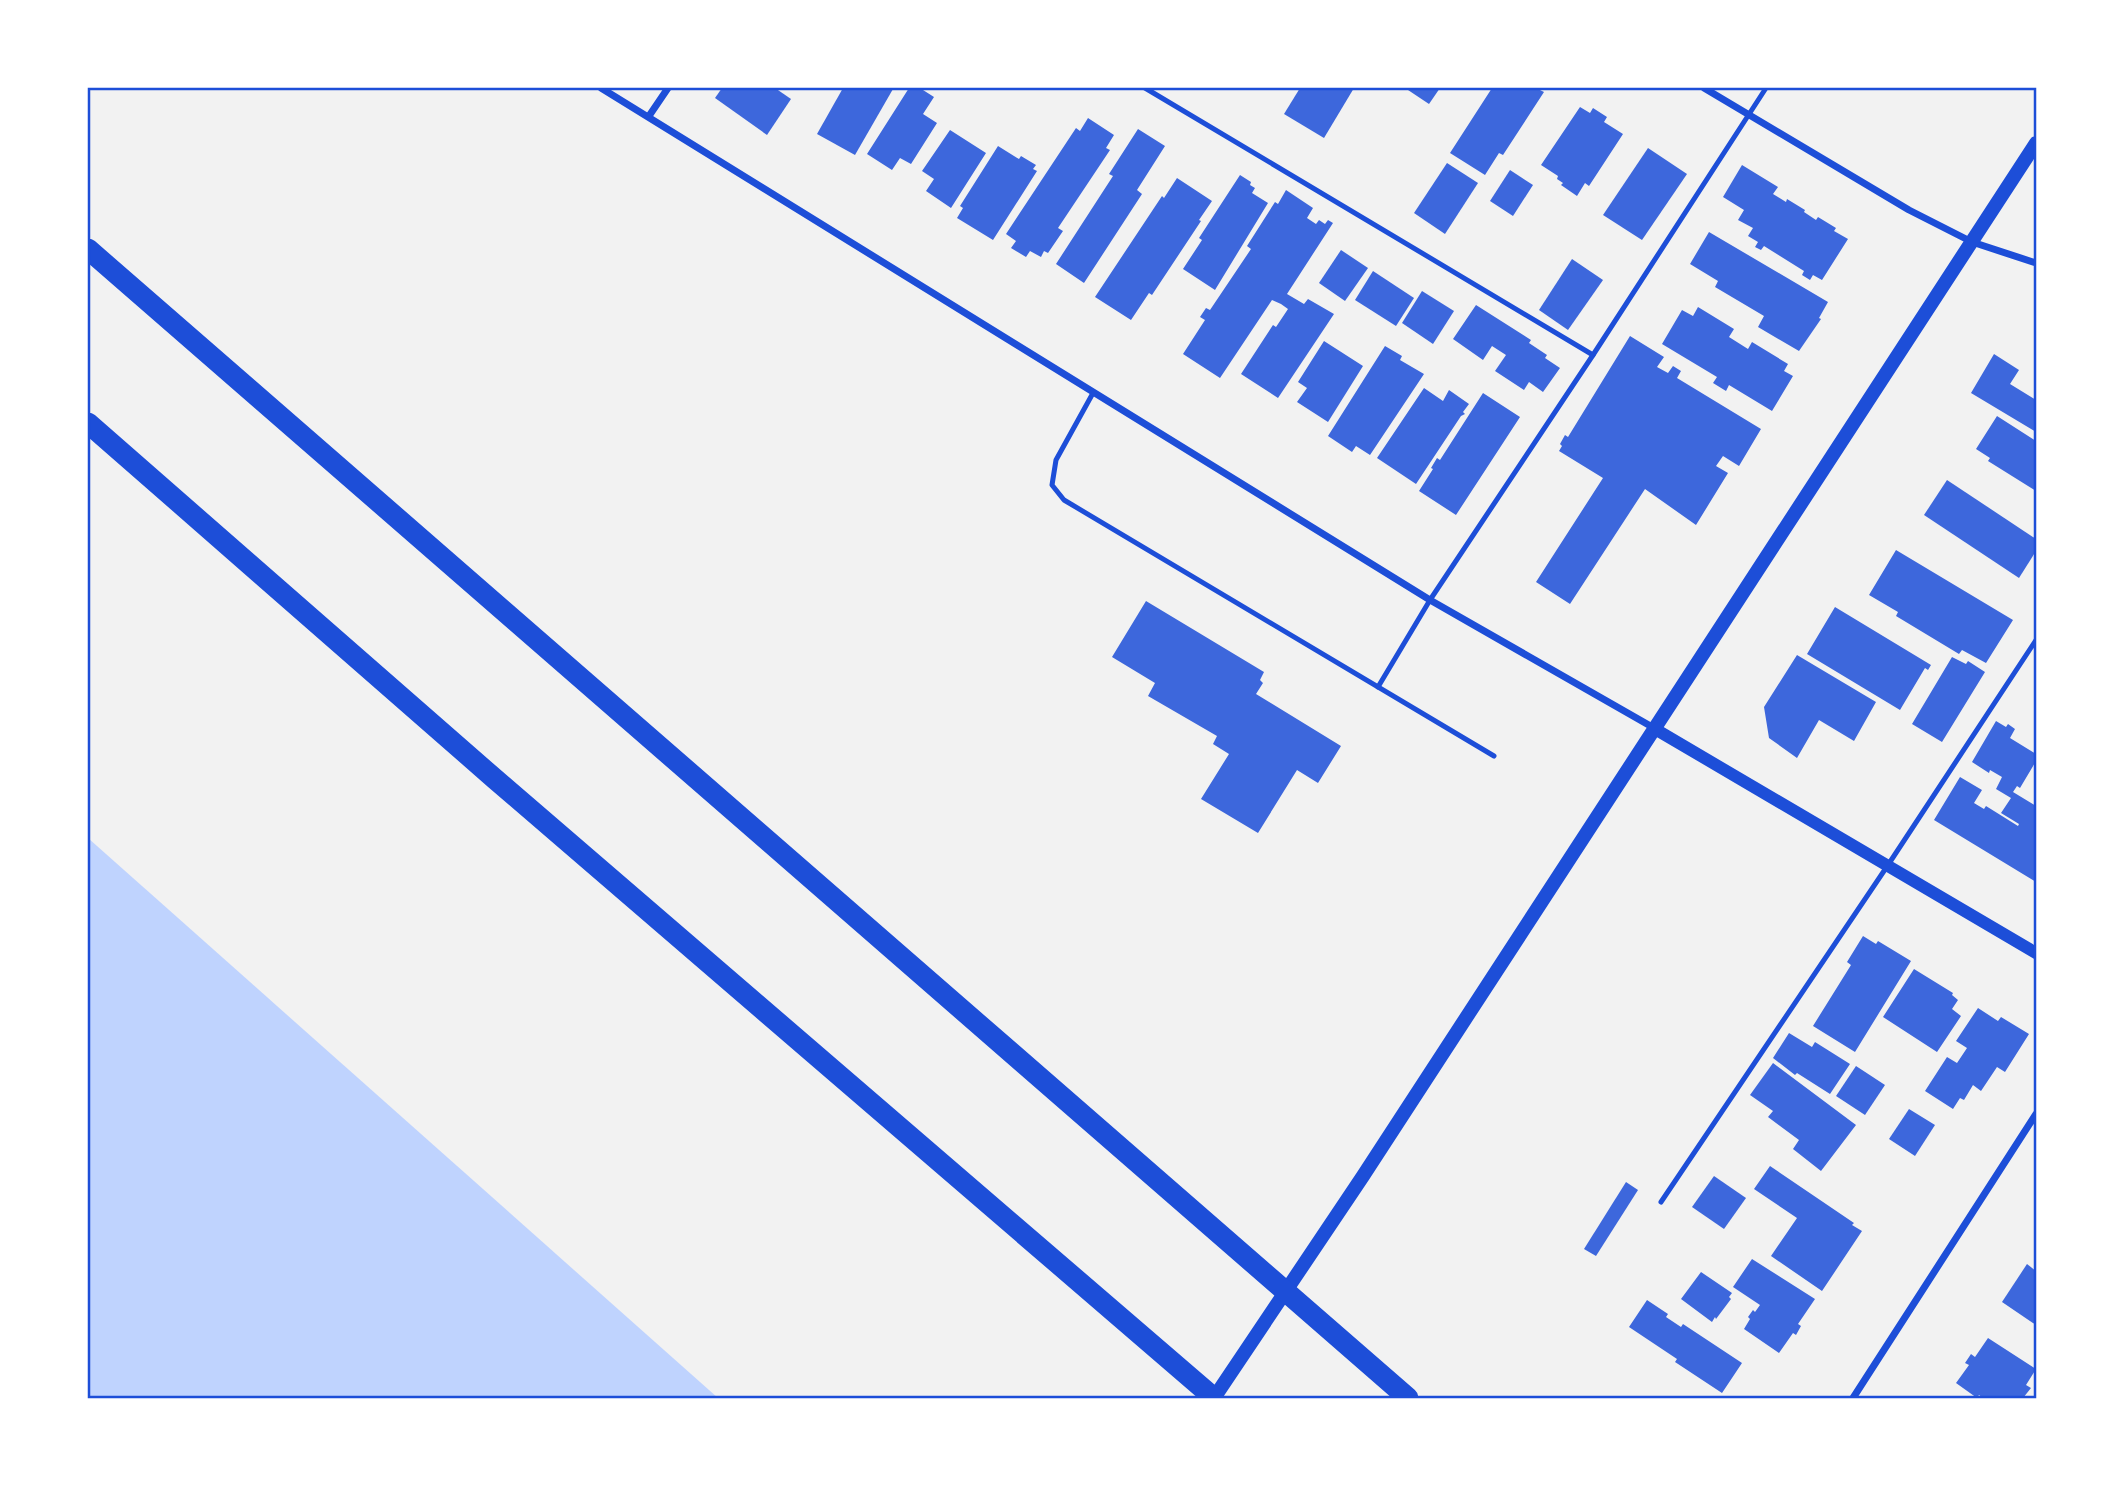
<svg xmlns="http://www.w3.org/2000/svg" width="2124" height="1486" font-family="Overpass,sans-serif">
<rect width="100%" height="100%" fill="#f2f2f2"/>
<polygon fill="#bfd3fe" points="88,838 718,1398 88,1398"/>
<g fill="#3d67dc">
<polygon points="722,88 775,88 791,99 767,135 715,98"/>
<polygon points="843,88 893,89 855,155 817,134"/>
<polygon points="909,88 925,88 923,90 934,97 923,114 937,123 911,164 900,158 892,170 867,154"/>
<polygon points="1300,88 1354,88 1324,138 1284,114"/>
<polygon points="1405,88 1440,88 1429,104"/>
<polygon points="1492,88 1536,88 1544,92 1503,155 1499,153 1485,175 1450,153"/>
<polygon points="1580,107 1590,113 1593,108 1607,117 1604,122 1623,134 1589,186 1585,183 1577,196 1561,185 1563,183 1557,179 1558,176 1541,165"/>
<polygon points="1088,118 1114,135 1106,148 1110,150 1058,228 1063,231 1048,253 1044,251 1041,257 1030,251 1026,257 1011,248 1016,241 1006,234 1076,128 1080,131"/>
<polygon points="1138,129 1165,146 1137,190 1142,194 1084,283 1056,264 1113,176 1109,174"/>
<polygon points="950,130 986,153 951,208 926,191 934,179 922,171"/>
<polygon points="998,146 1019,159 1021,156 1036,165 1033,169 1037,171 993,240 957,218 963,208 960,206"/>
<polygon points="1648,148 1687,174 1642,240 1603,215"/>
<polygon points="1447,163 1478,183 1445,234 1414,213"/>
<polygon points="1742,165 1778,187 1773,194 1786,202 1787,199 1805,210 1804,212 1816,220 1818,217 1836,228 1834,231 1848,239 1822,280 1813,275 1810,280 1802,275 1804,271 1764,246 1761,250 1755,247 1758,242 1748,236 1753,228 1738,220 1744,210 1723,197"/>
<polygon points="1510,170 1533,185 1513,216 1490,201"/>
<polygon points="1240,175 1251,182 1250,185 1255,188 1252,193 1268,203 1215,290 1183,269 1202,240 1199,238"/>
<polygon points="1177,178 1212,201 1199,220 1201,221 1152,295 1149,293 1131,320 1095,297 1162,196 1164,198"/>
<polygon points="1286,190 1313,208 1307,218 1316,224 1319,220 1325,224 1328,220 1333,223 1287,294 1304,304 1308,299 1334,314 1278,398 1241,374 1273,325 1276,327 1288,309 1281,304 1272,300 1220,378 1183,354 1205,320 1200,317 1206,308 1210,310 1251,249 1247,246 1275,202 1278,204"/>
<polygon points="1709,232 1828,302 1819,318 1821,319 1799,351 1758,327 1764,316 1715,287 1718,281 1690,264"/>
<polygon points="1341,250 1368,268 1345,301 1319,283"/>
<polygon points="1572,259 1603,280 1568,330 1539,310"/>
<polygon points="1373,271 1414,298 1396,326 1355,300"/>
<polygon points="1422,291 1454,311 1433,344 1402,323"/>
<polygon points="1476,305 1531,340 1529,343 1547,355 1545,358 1560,368 1543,392 1529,382 1524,390 1495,371 1506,355 1492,346 1483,360 1453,339"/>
<polygon points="1698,307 1734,329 1729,337 1748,349 1752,342 1788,364 1784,371 1793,376 1772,411 1729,385 1726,391 1713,383 1717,377 1662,344 1682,310 1693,316"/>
<polygon points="1630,336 1664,357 1657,367 1668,373 1673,366 1681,371 1677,378 1761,429 1739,466 1723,456 1716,466 1728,473 1696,525 1645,489 1570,604 1536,582 1603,478 1559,451 1562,446 1560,444 1565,435 1568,437"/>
<polygon points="1324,341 1363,366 1328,422 1297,402 1307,388 1298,382"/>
<polygon points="1385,346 1402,356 1400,360 1424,374 1370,455 1356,446 1352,452 1328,436"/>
<polygon points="1994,354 2019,370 2010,384 2036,400 2036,432 1971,393"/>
<polygon points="1424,388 1443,401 1449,390 1469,404 1463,412 1465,414 1461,416 1416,484 1377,458"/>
<polygon points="1483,393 1520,417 1456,515 1419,491 1433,469 1431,468 1437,458 1440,460"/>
<polygon points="1997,416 2036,441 2036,491 1988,461 1990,458 1976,449"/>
<polygon points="1947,480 2036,539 2036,551 2019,578 1924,515"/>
<polygon points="1896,550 2013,620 1986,663 1962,650 1959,654 1896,616 1898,612 1869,595"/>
<polygon points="1146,601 1264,672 1260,680 1263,683 1256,694 1341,746 1318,783 1297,770 1258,833 1201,799 1229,754 1213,744 1217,736 1148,696 1155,683 1112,657"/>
<polygon points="1835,607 1931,665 1928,670 1925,668 1900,710 1807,654"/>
<polygon points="1797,655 1876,702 1854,741 1819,720 1797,758 1769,738 1764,707"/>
<polygon points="1952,657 1966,664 1968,661 1985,672 1942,742 1912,724"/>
<polygon points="1996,721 2006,727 2008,724 2015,729 2010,738 2036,754 2036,761 2020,788 2017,786 2013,792 2036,806 2036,882 1934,820 1960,777 1982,790 1974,803 1984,809 1986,806 2018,826 2019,824 2001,813 2011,798 1996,789 2002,777 1990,770 1989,773 1972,762"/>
<polygon points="1863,936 1876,944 1878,941 1911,961 1855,1052 1813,1026 1851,965 1847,962"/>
<polygon points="1914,969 1953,993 1952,995 1958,1000 1952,1009 1961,1016 1937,1052 1883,1017"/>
<polygon points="1978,1008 1998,1021 2001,1017 2029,1034 2005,1072 1997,1067 1981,1091 1973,1085 1964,1100 1960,1098 1953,1109 1925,1091 1947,1057 1957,1063 1967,1048 1956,1041"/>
<polygon points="1789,1033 1812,1047 1815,1042 1850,1064 1830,1094 1797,1073 1795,1075 1773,1058"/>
<polygon points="1773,1063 1856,1125 1821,1171 1793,1149 1799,1140 1768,1117 1773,1111 1750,1095"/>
<polygon points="1856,1066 1885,1085 1865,1115 1836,1096"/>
<polygon points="1909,1109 1935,1125 1915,1156 1889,1139"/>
<polygon points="1770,1166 1854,1223 1852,1225 1862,1231 1822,1291 1771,1256 1797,1218 1754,1189"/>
<polygon points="1714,1176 1746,1198 1724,1229 1692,1207"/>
<polygon points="1626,1182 1638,1190 1596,1256 1584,1249"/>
<polygon points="1752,1259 1815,1299 1798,1324 1801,1326 1796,1335 1793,1333 1779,1353 1744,1329 1750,1319 1748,1317 1753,1310 1755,1312 1760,1305 1733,1287"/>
<polygon points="2027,1264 2036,1271 2036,1325 2002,1302"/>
<polygon points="1701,1272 1732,1293 1729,1297 1731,1299 1716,1319 1715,1317 1712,1322 1681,1299"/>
<polygon points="1647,1300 1668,1314 1666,1317 1681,1327 1683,1324 1742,1363 1722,1393 1675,1362 1677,1359 1629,1327"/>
<polygon points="1988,1338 2036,1369 2026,1385 2031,1388 2023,1398 1983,1398 1979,1395 1977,1398 1956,1383 1969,1365 1965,1363 1971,1354 1975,1357"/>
</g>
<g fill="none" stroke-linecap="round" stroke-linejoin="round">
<g stroke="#1d4ed8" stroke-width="5">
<polyline points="1145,88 1593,355"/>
<polyline points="1093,393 1056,460 1052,485 1064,500 1494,756"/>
<polyline points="1378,687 1430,600 1593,355 1766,88"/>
<polyline points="1661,1202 1888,865 2036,640"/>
</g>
<g stroke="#1d4ed8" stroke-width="7">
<polyline points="601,88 1430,600 1654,728"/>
<polyline points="1704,88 1909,210 1972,242 2036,263"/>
<polyline points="649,116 668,88"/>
<polyline points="1853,1398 2036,1114"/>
</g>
<polyline stroke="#1d4ed8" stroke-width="12" points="1655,729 2036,953"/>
<polyline stroke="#1d4ed8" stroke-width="14" points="1214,1398 1363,1176 2036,143"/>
<g stroke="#1d4ed8" stroke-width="21">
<polyline points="88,249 1408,1398"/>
<polyline points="88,423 495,779 1214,1398"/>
</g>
</g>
<rect width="2124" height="1486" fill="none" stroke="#ffffff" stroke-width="178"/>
<rect x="89" y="89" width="1946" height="1308" fill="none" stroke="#1d4ed8" stroke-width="2.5"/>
</svg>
